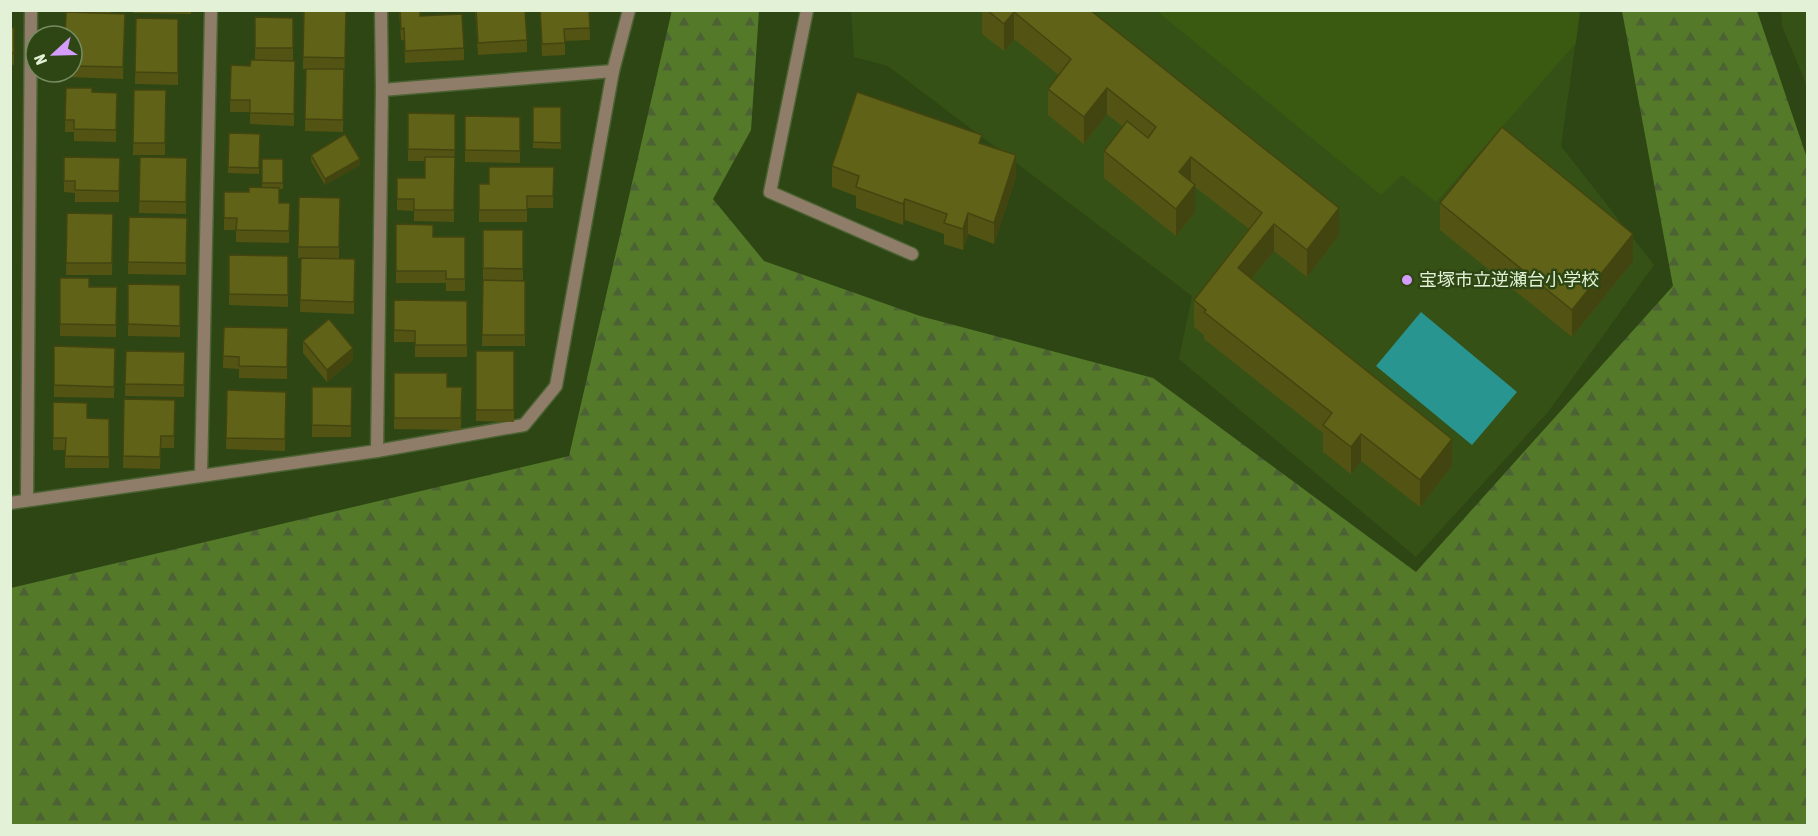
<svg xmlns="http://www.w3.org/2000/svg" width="1818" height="836" font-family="'Asap Condensed','Noto Sans JP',sans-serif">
<defs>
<pattern id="forest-firs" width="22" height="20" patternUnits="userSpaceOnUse" patternTransform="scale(1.5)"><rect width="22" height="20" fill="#547a29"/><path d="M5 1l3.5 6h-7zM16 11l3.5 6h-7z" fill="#4c6234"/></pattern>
</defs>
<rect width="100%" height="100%" fill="#2e4613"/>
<g fill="#365116">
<polygon points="851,11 1580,11 1561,146 1654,265 1548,412 1416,557 1179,359 1192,296 888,66 854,57"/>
<polygon points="1781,11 1807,11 1807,86 1782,26"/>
</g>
<polygon fill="url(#forest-firs)" points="672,10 759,11 751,130 713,199 764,261 920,316 1153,378 1416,572 1673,286 1622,11 1757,11 1807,158 1807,825 11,825 11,588 569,456"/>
<polygon fill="#3a5a11" points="1157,11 1580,11 1576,43 1436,202 1402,175 1381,195"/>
<polygon fill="#299590" points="1421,312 1517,392 1472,445 1376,366"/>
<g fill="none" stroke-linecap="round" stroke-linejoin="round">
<g stroke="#4b6232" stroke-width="15">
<g id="minor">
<polyline points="807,10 770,192 912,254"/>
<polyline points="382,90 613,71"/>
<polyline points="377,451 382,90 381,10"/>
<polyline points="201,475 211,10"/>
<polyline points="27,500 31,10"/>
<polyline points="10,503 377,451 524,425 556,386 613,71 629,10"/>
</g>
</g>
<use href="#minor" stroke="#8f7d69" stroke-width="12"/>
</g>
<g fill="#535414">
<polygon points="68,10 111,10 111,13 125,14 123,79 65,77 65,72 72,72 72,36"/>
<polygon points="133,10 191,10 191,14 133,13"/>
<polygon points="304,10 346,10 343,132 305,131 306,69 303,69"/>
<polygon points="399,10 420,16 464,48 464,60 405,63 404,40 401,40"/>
<polygon points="475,10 527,40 527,52 478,55"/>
<polygon points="540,10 589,10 590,40 565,41 565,55 542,56"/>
<polygon points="982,10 1090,10 1339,235 1307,277 1274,251 1251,279 1452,466 1420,507 1361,461 1351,474 1323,452 1323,433 1204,339 1204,335 1194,327 1194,300 1249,229 1195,187 1195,212 1176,236 1104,178 1104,151 1123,127 1107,114 1084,144 1048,115 1048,89 1059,75 1014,39 1004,51 982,34"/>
<polygon points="255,17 293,18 293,60 255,60"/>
<polygon points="136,18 178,19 178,85 135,84"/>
<polygon points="10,27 14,28 14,65 10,64"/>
<polygon points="295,61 294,126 250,124 250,112 230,112 231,65 250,66"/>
<polygon points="66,88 92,92 117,93 116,142 74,141 74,132 65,132"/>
<polygon points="134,90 166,90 165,155 133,155"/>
<polygon points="533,107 561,107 561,149 533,148"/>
<polygon points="408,113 455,114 454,222 414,221 414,211 397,210 397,178 425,178 425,161 408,161"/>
<polygon points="465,116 520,117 520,163 465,162"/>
<polygon points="229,133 260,134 259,174 228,173"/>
<polygon points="982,144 1016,177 994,244 968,234 963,250 944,244 944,234 905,220 903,225 856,208 856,196 832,187 832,166"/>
<polygon points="311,155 360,165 325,185 311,161"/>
<polygon points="64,157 120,158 119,202 75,202 75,193 64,192"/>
<polygon points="140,157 187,158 186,214 139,213"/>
<polygon points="262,159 283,159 283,189 279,189 279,203 290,203 289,243 236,242 236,230 224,230 224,192 249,192 262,188"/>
<polygon points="554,167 553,208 527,208 527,222 479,222 479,184 489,184"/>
<polygon points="299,197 340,198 339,259 355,259 354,314 300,312 301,258 298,258"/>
<polygon points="1440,203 1633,261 1572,337 1440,230"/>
<polygon points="67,213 113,214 112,275 66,275"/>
<polygon points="129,217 187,218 186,275 128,274"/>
<polygon points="396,224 433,237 465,237 465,291 446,291 446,283 396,283"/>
<rect x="483" y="230" width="40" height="50"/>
<polygon points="229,255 288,256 288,307 229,305"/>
<polygon points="60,278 89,287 117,287 116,337 60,336"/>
<polygon points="483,280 525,281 525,346 482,346"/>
<polygon points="128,284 180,285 180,337 128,336"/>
<polygon points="394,300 467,301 467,357 415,357 415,342 394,342"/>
<polygon points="224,327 288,328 287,379 239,378 239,369 223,368"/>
<polygon points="303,341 353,360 327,382 303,353"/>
<polygon points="54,346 115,348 114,398 54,397"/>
<polygon points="126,351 185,352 184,397 125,396"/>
<polygon points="476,351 514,351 514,422 476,421"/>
<polygon points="394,373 447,387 462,387 461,430 394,429"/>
<polygon points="312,387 352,387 351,437 312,437"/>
<polygon points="227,390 286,392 285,451 226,449"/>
<polygon points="124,399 175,400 174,448 161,448 160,469 123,468"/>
<polygon points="53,402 87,418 109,419 109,468 65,468 65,450 53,450"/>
</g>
<g fill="#434510">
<polygon points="1014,12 1014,39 1004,51 1004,24"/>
<polygon points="1107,88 1107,114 1084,144 1084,117"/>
<polygon points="1016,155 1016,177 994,244 994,223"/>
<polygon points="1191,157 1191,184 1179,172"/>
<polygon points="360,159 360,165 325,185 325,179"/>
<polygon points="1195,185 1195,212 1176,236 1176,209"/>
<polygon points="905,199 905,220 903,225 903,204"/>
<polygon points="1339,208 1339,235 1307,277 1307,250"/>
<polygon points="968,213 968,234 963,250 963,229"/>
<polygon points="1274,224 1274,251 1238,295 1238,268"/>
<polygon points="1633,234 1633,261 1572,337 1572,310"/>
<polygon points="353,348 353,360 327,382 327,370"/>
<polygon points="1361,434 1361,461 1351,474 1351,447"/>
<polygon points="1452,439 1452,466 1420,507 1420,480"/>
</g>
<g fill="#606217" stroke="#434510" stroke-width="1.5">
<polygon points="304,10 346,10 345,58 303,57"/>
<polygon points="400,10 420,10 420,16 462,14 464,48 405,51 404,28 401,29"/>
<polygon points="476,10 525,10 527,40 478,43"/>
<polygon points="540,10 589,10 590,28 564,29 565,43 542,44"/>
<polygon points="987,10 1090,10 1339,208 1307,250 1274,224 1238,268 1452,439 1420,480 1361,434 1351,447 1323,425 1332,413 1204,312 1206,310 1194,300 1262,213 1191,157 1179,172 1195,185 1176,209 1104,151 1127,121 1148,138 1156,127 1107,88 1084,117 1048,89 1071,59 1014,12 1004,24"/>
<polygon points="66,12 125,14 123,67 72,66 72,36 65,36"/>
<polygon points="255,17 293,18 293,48 255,48"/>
<polygon points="136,18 178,19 178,73 135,72"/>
<polygon points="10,27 14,28 14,53 10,53"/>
<polygon points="251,60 295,61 294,114 250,113 250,100 230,100 231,65 250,66"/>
<polygon points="306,69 344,69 343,120 305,119"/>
<polygon points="66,88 92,88 92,92 117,93 116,130 74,129 74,120 65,120"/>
<polygon points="134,90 166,90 165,143 133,143"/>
<polygon points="857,92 982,135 979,143 1016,155 994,223 968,213 963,229 944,223 947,214 905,199 903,204 856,187 859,176 832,166"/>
<polygon points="533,107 561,107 561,143 533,142"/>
<polygon points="408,113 455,114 455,150 408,149"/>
<polygon points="465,116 520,117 520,151 465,150"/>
<polygon points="1502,127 1633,234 1572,310 1440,203"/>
<polygon points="229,133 260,134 259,168 228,167"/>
<polygon points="345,134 360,159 325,179 311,155"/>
<polygon points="64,157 120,158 119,191 75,190 75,181 64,181"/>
<polygon points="140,157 187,158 186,202 139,201"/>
<polygon points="425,157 455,157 454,210 414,210 414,199 397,199 397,178 425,178"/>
<rect x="262" y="159" width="21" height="24"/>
<polygon points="489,167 554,167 553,196 527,196 527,210 479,210 479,184 489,184"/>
<polygon points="249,187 279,188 279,203 290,203 289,231 236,230 237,218 224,218 224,192 249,192"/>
<polygon points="299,197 340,198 339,247 298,247"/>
<polygon points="67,213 113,214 112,263 66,263"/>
<polygon points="129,217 187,218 186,263 128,262"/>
<polygon points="396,224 433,225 433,237 465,237 465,279 446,279 446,271 396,271"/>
<polygon points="483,230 523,230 523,269 483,268"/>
<polygon points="229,255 288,256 288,295 229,294"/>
<polygon points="301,258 355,259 354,302 300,300"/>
<polygon points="60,278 89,278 89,287 117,287 116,325 60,324"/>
<polygon points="483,280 525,281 525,335 482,335"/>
<polygon points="128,284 180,285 180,326 128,324"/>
<polygon points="394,300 467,301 467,345 415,345 415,331 394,330"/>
<polygon points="329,319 353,348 327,370 303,341"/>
<polygon points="224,327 288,328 287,367 239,366 239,357 223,356"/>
<polygon points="54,346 115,348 114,387 54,385"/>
<polygon points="126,351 185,352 184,385 125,384"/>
<rect x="476" y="351" width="38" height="59"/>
<polygon points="394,373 447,373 447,387 462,387 461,418 394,418"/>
<polygon points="312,387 352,387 351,426 312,425"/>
<polygon points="227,390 286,392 285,439 226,438"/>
<polygon points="124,399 175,400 174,436 161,436 160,457 123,456"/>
<polygon points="53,402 87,403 87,418 109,419 109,457 65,456 66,438 53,438"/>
</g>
<circle fill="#d49cfb" stroke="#2e4613" stroke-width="2" cx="1407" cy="280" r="6"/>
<g text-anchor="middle" stroke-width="5" stroke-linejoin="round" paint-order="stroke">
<g font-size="18" fill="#e3f2d6" stroke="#2e4613" text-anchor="start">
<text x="1419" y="286">宝塚市立逆瀬台小学校</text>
</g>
</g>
<rect width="1818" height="836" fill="none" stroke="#e3f2d6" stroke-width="24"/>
<g transform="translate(54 54) rotate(248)"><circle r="28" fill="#2e4613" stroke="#768b61" stroke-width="1.5"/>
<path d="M0-4.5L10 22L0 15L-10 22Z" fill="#d49cfb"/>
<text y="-9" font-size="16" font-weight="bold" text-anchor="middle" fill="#e3f2d6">N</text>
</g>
</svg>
